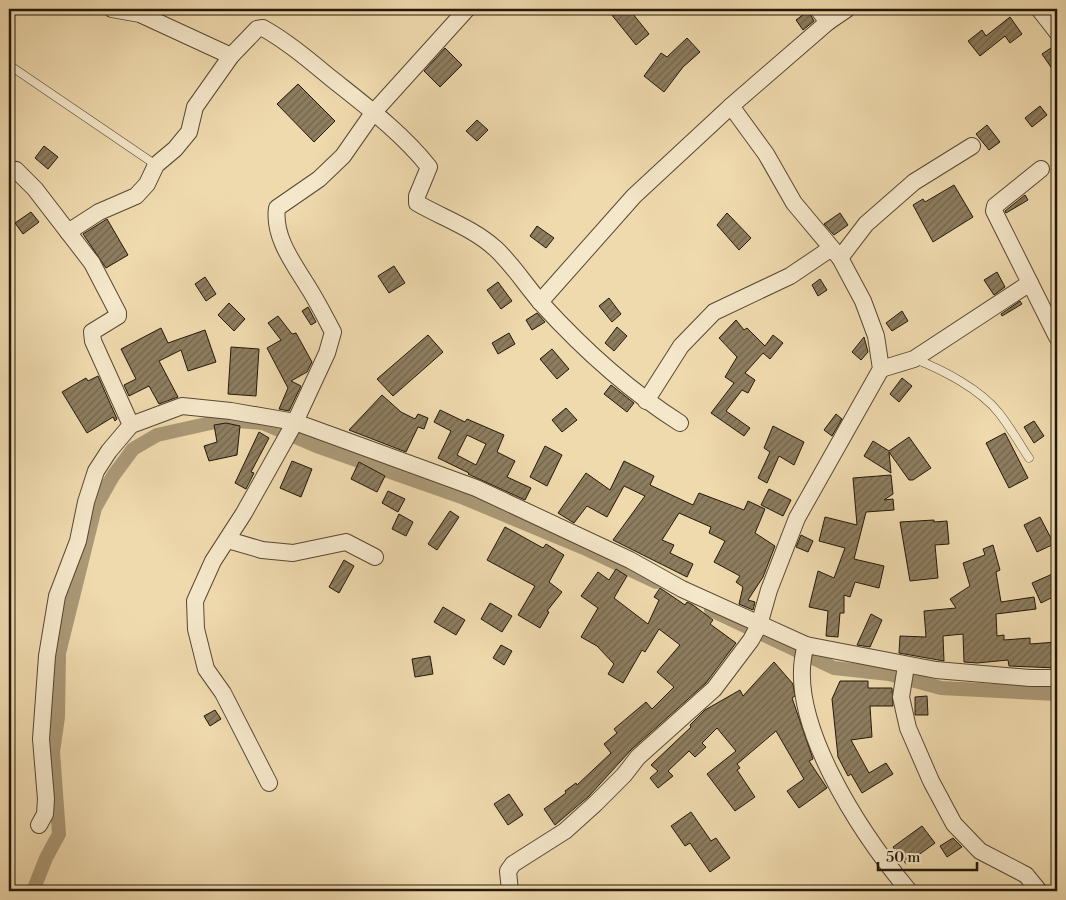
<svg xmlns="http://www.w3.org/2000/svg" width="1066" height="900" font-family="'Libre Bodoni',serif">
<defs>
<pattern id="building-hatch" width="6" height="6" patternUnits="userSpaceOnUse" patternTransform="scale(1.25)"><rect width="6" height="6" fill="#8d7d5f"/><path d="M-1 1l2-2M0 6l6-6M5 7l2-2" fill="none" stroke="#73654d"/></pattern>
</defs>
<rect width="100%" height="100%" fill="#efdaae"/>
<filter id="stains"><feTurbulence type="fractalNoise" baseFrequency=".004" numOctaves="4"/><feColorMatrix values="0 0 0 0 .2 0 0 0 0 .09 0 0 0 0 .02 0 0 0 .5 -.17"/></filter>
<radialGradient id="worn" r=".72"><stop offset=".6" stop-color="#630" stop-opacity="0"/><stop offset="1" stop-color="#630" stop-opacity=".3"/></radialGradient>
<g fill="none" stroke-linecap="round" stroke-linejoin="round">
<g stroke="#aa9876" stroke-width="14">
<polyline points="711,610 834,668 889,674 941,688 1057,694"/>
<polyline points="33,891 46,858 59,834 53,752 58,717 59,653 95,508 113,476 133,449 157,435 224,420 263,423 319,447 464,498 584,548 656,582"/>
</g>
</g>
<g fill="url(#building-hatch)" stroke="#23180a" fill-rule="evenodd">
<polygon points="607,9 629,9 649,34 636,45"/>
<polygon points="808,11 814,21 803,30 796,20"/>
<polygon points="1010,17 1022,34 1010,43 1005,36 980,56 968,41 982,30 986,36"/>
<polygon points="687,38 700,52 683,67 664,92 644,76 661,53 667,57"/>
<polygon points="1057,44 1057,76 1042,54"/>
<polygon points="445,48 462,65 440,87 424,71"/>
<polygon points="298,84 335,121 314,142 277,104"/>
<polygon points="1040,106 1047,115 1032,127 1025,118"/>
<polygon points="477,120 488,130 477,141 466,131"/>
<polygon points="987,125 1000,142 989,150 976,134"/>
<polygon points="44,146 58,157 48,169 35,158"/>
<polygon points="954,185 973,217 933,242 913,205 923,199 925,202"/>
<polygon points="1025,195 1028,200 1006,213 1005,211"/>
<polygon points="31,212 39,222 23,234 15,223"/>
<polygon points="727,213 751,238 739,250 717,225"/>
<polygon points="840,213 848,225 834,235 824,224"/>
<polygon points="107,219 128,255 106,268 83,234"/>
<polygon points="537,226 554,238 546,248 530,236"/>
<polygon points="394,266 405,283 389,293 378,276"/>
<polygon points="997,272 1005,287 994,295 984,280"/>
<polygon points="205,277 216,294 206,301 195,284"/>
<polygon points="820,279 827,290 818,296 812,285"/>
<polygon points="498,282 512,301 501,309 487,290"/>
<polygon points="609,298 621,314 612,322 599,306"/>
<polygon points="1020,301 1022,304 1002,316 1001,314"/>
<polygon points="229,303 245,319 234,331 218,315"/>
<polygon points="308,307 316,322 311,325 302,311"/>
<polygon points="902,311 908,321 892,331 886,323"/>
<polygon points="537,313 545,322 532,330 526,320"/>
<polygon points="278,316 292,334 296,333 312,362 307,372 291,381 301,386 289,411 279,409 288,388 267,348 281,340 268,323"/>
<polygon points="736,320 744,330 747,328 765,346 773,335 783,343 770,359 763,353 745,373 755,380 748,393 742,390 726,411 750,428 744,436 711,413 734,383 725,377 737,357 719,338"/>
<polygon points="617,327 627,336 614,351 605,343"/>
<polygon points="161,328 168,343 205,330 216,362 188,371 181,350 159,361 178,397 159,404 149,386 129,396 124,385 136,379 121,349"/>
<polygon points="509,333 515,344 498,354 492,343"/>
<polygon points="428,335 443,352 393,396 377,379"/>
<polygon points="864,337 868,352 861,360 852,352"/>
<polygon points="231,347 259,349 256,396 228,394"/>
<polygon points="552,349 569,369 557,379 540,359"/>
<polygon points="98,376 117,419 115,421 113,417 87,433 62,392 86,378 88,381"/>
<polygon points="902,378 912,386 899,402 890,394"/>
<polygon points="611,385 634,403 627,412 604,394"/>
<polygon points="382,395 401,412 415,419 418,414 428,418 424,429 418,427 406,452 349,430"/>
<polygon points="566,408 577,420 562,432 552,420"/>
<path d="M 440,410 L 465,422 L 467,419 L 504,435 L 497,452 L 515,461 L 507,477 L 531,488 L 525,500 L 468,474 L 469,473 L 438,458 L 451,431 L 434,422 ZM 467,435 L 486,444 L 476,465 L 457,455 Z"/>
<polygon points="836,414 842,419 832,436 824,430"/>
<polygon points="1034,421 1044,436 1034,443 1024,427"/>
<polygon points="226,423 240,426 237,455 209,461 204,446 217,442 214,425"/>
<polygon points="773,426 804,442 794,465 779,456 767,483 758,478 770,452 764,448"/>
<polygon points="259,432 269,438 251,472 254,473 246,489 235,483"/>
<polygon points="1005,433 1028,478 1009,488 986,443"/>
<polygon points="909,437 931,468 913,480 909,480 889,452 891,473 864,456 873,441 889,451"/>
<polygon points="545,446 562,455 547,486 530,477"/>
<polygon points="292,461 312,469 301,497 280,488"/>
<polygon points="624,461 654,476 650,485 693,505 699,493 744,510 748,501 765,509 755,533 775,546 763,577 748,600 755,602 753,610 739,604 743,587 736,582 740,576 714,562 725,541 709,533 711,527 679,513 662,540 674,545 670,553 693,564 687,577 613,540 645,496 624,486 607,517 587,506 574,523 558,513 586,473 610,490"/>
<polygon points="359,462 385,476 377,492 351,479"/>
<polygon points="891,475 893,494 884,500 893,499 894,510 866,512 854,559 884,566 879,588 855,582 850,597 844,595 844,613 840,613 838,637 826,636 828,611 809,607 818,571 834,578 845,548 819,541 825,517 857,525 853,478"/>
<polygon points="769,489 791,500 783,516 761,505"/>
<polygon points="388,491 405,499 398,512 382,503"/>
<polygon points="450,511 459,517 437,550 428,544"/>
<polygon points="399,514 413,522 406,536 392,529"/>
<polygon points="1040,517 1054,544 1037,552 1024,525"/>
<polygon points="934,520 934,522 947,521 949,544 935,545 938,578 910,581 900,522"/>
<polygon points="505,527 543,548 546,544 564,555 549,582 562,592 547,611 549,612 540,628 518,615 535,586 487,560"/>
<polygon points="801,535 813,541 808,552 796,547"/>
<polygon points="993,545 1000,570 996,572 1001,602 1034,597 1036,609 996,614 997,636 1004,635 1004,640 1030,638 1030,644 1057,642 1057,668 1009,666 1008,660 977,663 964,662 963,634 943,636 944,661 899,653 900,636 926,637 924,611 956,608 950,599 970,586 963,563 985,555 983,549"/>
<polygon points="344,560 354,566 339,593 329,587"/>
<polygon points="616,569 627,576 614,598 648,624 659,600 654,597 660,588 685,605 687,602 693,605 713,620 710,624 736,643 706,683 631,750 589,796 555,825 544,809 566,793 565,791 576,783 577,785 611,753 604,744 617,733 614,729 646,702 652,709 674,687 657,672 680,645 659,629 645,652 642,650 623,683 608,674 614,664 597,646 581,637 598,608 581,596 598,572 609,580"/>
<polygon points="1057,572 1057,595 1041,603 1032,583"/>
<polygon points="490,603 512,616 502,632 481,619"/>
<polygon points="443,607 465,620 456,635 434,622"/>
<polygon points="871,614 882,620 870,647 857,645"/>
<polygon points="501,645 512,651 504,665 493,658"/>
<polygon points="430,656 433,674 415,677 412,659"/>
<polygon points="774,662 793,684 795,696 792,698 813,759 809,761 827,788 799,808 787,791 804,779 776,731 737,764 740,768 737,770 755,797 735,811 707,774 736,751 717,728 702,743 706,747 695,757 689,751 668,771 673,776 658,788 650,778 658,771 651,765 691,727 690,725 705,710 740,690 743,696"/>
<polygon points="840,681 868,681 868,688 892,688 893,706 870,706 872,737 851,740 869,773 886,763 893,774 862,793 851,774 848,776 838,757 832,699"/>
<polygon points="927,696 928,715 915,715 915,697"/>
<polygon points="215,710 221,719 210,726 204,716"/>
<polygon points="509,794 523,815 508,825 494,804"/>
<polygon points="691,812 711,841 716,838 730,858 710,872 690,843 685,846 671,826"/>
<polygon points="922,826 935,843 906,864 893,847"/>
<polygon points="953,838 962,847 947,857 940,846"/>
</g>
<g fill="none" stroke-linecap="round" stroke-linejoin="round">
<g stroke="#564833" stroke-width="9">
<g id="service">
<polyline points="9,65 156,165"/>
<path d="M 915,359 C 943,370 980,389 999,413 C 1010,427 1019,443 1029,458"/>
</g>
</g>
<g stroke="#564833" stroke-width="18">
<g id="minor">
<polyline points="112,9 140,14 231,56"/>
<polyline points="818,9 828,22"/>
<polyline points="1039,9 1057,32"/>
<polyline points="1041,169 995,206 994,211 1057,337"/>
<polyline points="9,173 16,170 35,189 92,263 118,313 118,316 92,332 93,341 131,425"/>
<path d="M 68,232 L 99,212 L 136,196 L 147,184 L 156,165 L 175,149 L 189,132 L 195,107 L 231,56 L 257,29 L 263,28 C 288,42 310,61 332,79 C 366,106 402,133 429,167 L 417,196 L 417,203 C 443,218 473,228 496,249 C 514,266 526,286 542,304 C 584,350 628,390 680,423"/>
<polyline points="840,258 866,224 914,182 972,146"/>
<polyline points="540,302 634,196 731,106 828,22 847,9"/>
<polyline points="881,369 914,359 1030,283"/>
<polyline points="646,401 681,346 714,312 790,276 830,249"/>
<polyline points="228,540 262,550 293,553 346,542 375,557"/>
<path d="M 806,645 C 783,719 863,836 909,891"/>
<polyline points="906,666 901,697 908,728 931,781 954,824 980,851 1026,875 1039,891"/>
<path d="M 269,783 L 223,693 L 206,669 L 196,629 L 195,601 L 213,561 L 244,513 L 295,422 L 327,353 L 333,332 C 325,317 317,301 308,287 C 294,264 273,237 277,208 L 319,179 L 343,156 L 373,113 L 467,9"/>
<polyline points="39,825 45,814 46,799 41,739 47,656 57,596 78,541 86,502 96,471 109,451 131,425 182,406 231,411 295,422 476,488 630,560 682,589 806,645 936,670 1030,678 1057,678"/>
<polyline points="510,891 508,871 513,864 565,831 596,803 624,775 638,757 714,689 751,640 759,625 769,590 797,518 881,369 876,336 863,301 840,258 794,203 766,154 731,106"/>
</g>
</g>
<use href="#service" stroke="#f5e7ca" stroke-width="8"/>
<use href="#minor" stroke="#f5e7ca" stroke-width="16"/>
</g>
<rect width="1066" height="900" fill="none" stroke="#efdaae" stroke-width="30"/>
<rect x="10" y="10" width="1046" height="880" fill="none" stroke="#23180a" stroke-width="2.5"/>
<rect x="15" y="15" width="1036" height="870" fill="none" stroke="#23180a"/>
<path d="M878 862v8h99v-8" fill="none" stroke="#23180a" stroke-width="2.5"/>
<text x="886" y="862" font-size="15" fill="#23180a" stroke="#f5e7ca" stroke-width="4" paint-order="stroke">50 m</text>
<rect width="100%" height="100%" filter="url(#stains)"/>
<rect width="100%" height="100%" fill="url(#worn)"/>
</svg>
